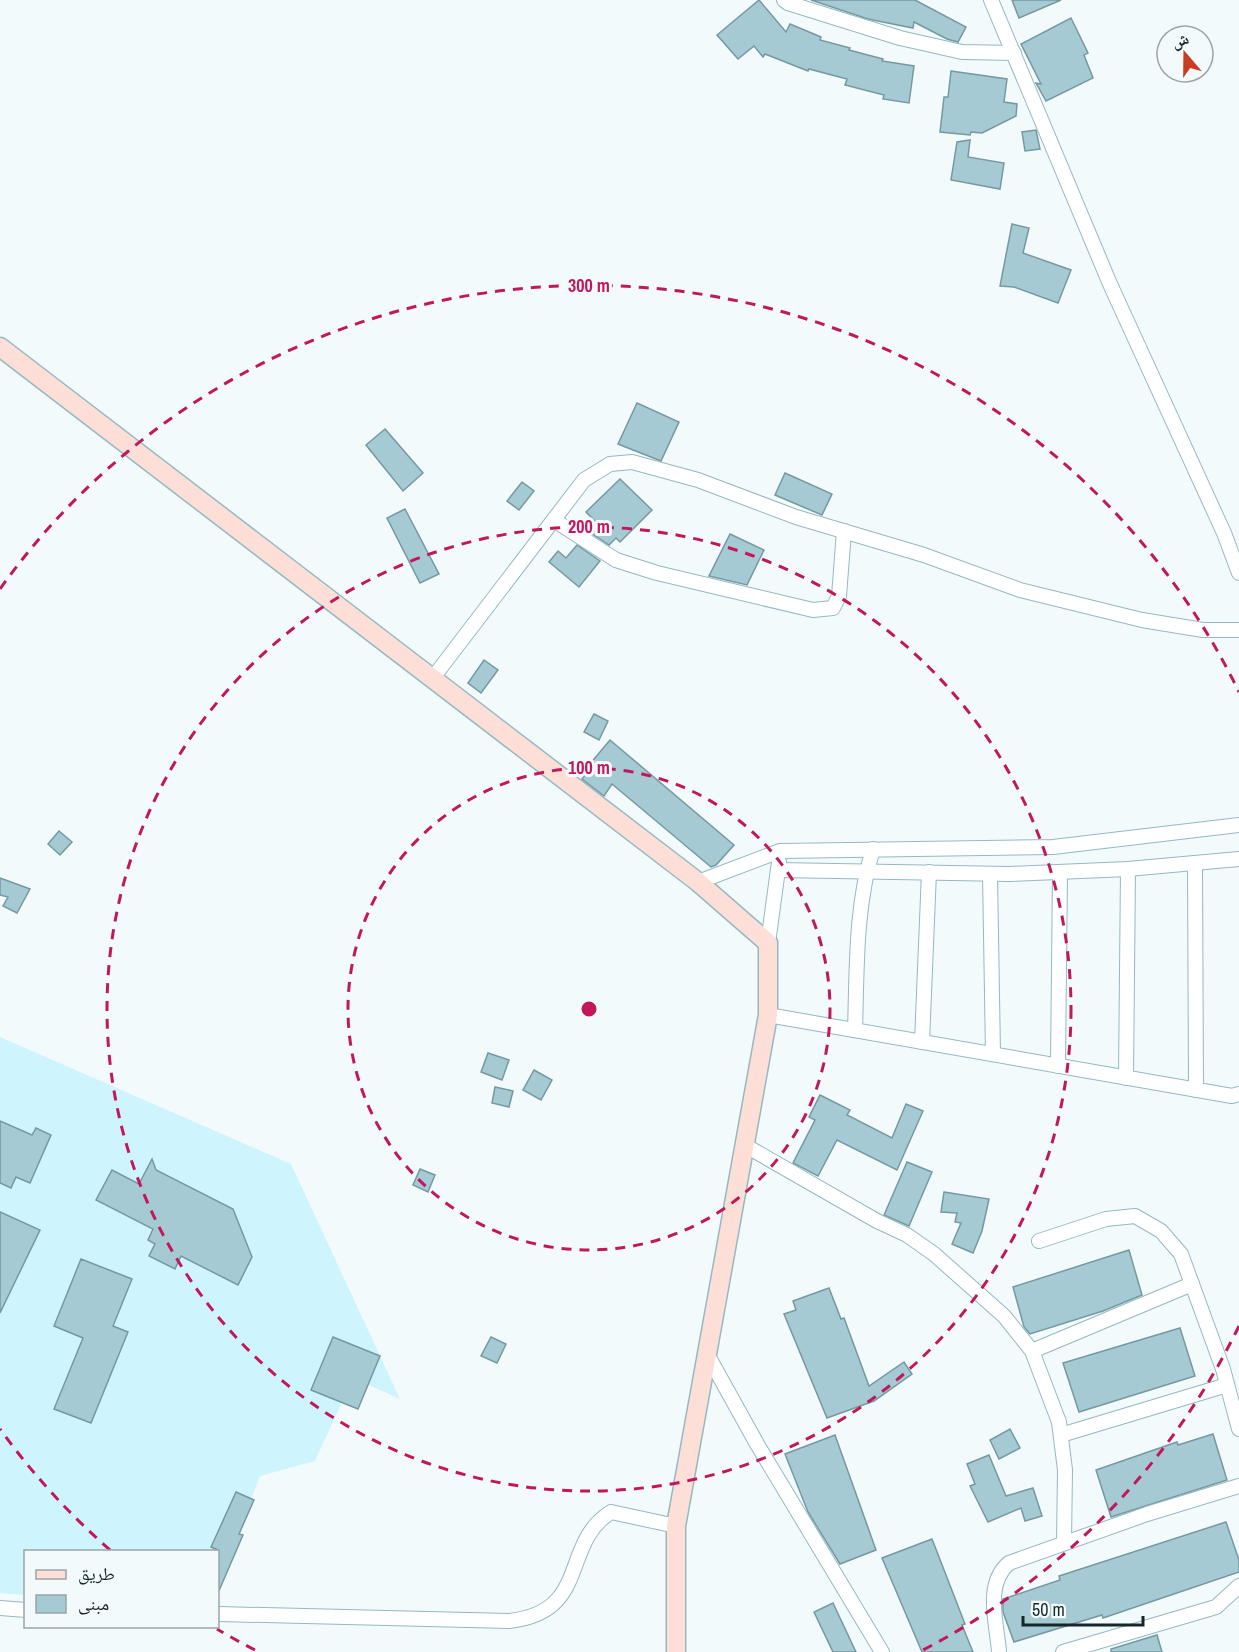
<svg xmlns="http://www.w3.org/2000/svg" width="1239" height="1652" font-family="'Archivo Narrow','Noto Naskh Arabic',sans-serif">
<rect width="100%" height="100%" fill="#f3fafc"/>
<polygon fill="#cef4fd" points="0,1037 291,1164 400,1399 353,1378 315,1461 260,1476 218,1583 218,1552 26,1552 25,1595 0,1593"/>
<g fill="#a5cad3" stroke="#7599a1" stroke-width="1.5">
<polygon points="759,0 786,32 790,24 821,37 820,40 850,48 849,50 883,59 882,61 914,66 909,103 883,99 884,95 845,85 847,79 809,69 808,71 765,54 763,57 754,46 738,59 717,35"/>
<polygon points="811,0 915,0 966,27 958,42 947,39 914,22 913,28 868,19"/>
<polygon points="1012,0 1061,0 1019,18"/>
<polygon points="1071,18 1088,53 1084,55 1093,78 1046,101 1036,83 1041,84 1021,44"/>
<polygon points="951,71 1007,79 1004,102 1017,104 1016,116 982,133 971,132 970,135 940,132 944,97 948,97"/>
<polygon points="1036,130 1040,149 1025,151 1022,132"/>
<polygon points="970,140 968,157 1004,163 1000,189 951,180 957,142"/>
<polygon points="1012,224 1029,228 1023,253 1071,270 1058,303 1014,287 1000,286"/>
<polygon points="637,403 679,422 661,461 618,444"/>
<polygon points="385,429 423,473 403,491 366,445"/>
<polygon points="785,473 832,494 822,515 775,495"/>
<polygon points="620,479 652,510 620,542 616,538 609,545 591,533 600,526 586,512"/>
<polygon points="522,482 534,491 519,510 507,501"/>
<polygon points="405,509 439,574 420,583 387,518"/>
<polygon points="730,534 764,550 747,585 709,576"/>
<polygon points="577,545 600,561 579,587 549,562 558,551 566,558"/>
<polygon points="484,660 498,670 481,693 468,683"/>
<polygon points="594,714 608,721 599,740 584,732"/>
<polygon points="610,740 734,845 716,865 711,867 612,784 604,796 582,779 591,766 589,765"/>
<polygon points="59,831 72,842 60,855 48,844"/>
<polygon points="0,878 30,889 17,913 3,906 8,897 0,895"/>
<polygon points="488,1053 509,1060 502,1080 481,1072"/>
<polygon points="534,1070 552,1080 541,1100 523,1090"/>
<polygon points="495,1087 513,1091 509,1107 492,1103"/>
<polygon points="820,1095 850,1110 847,1115 892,1138 906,1104 923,1111 897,1170 837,1140 818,1176 793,1163 815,1120 809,1117"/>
<polygon points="0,1121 32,1135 36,1128 51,1135 30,1183 16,1177 11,1188 0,1183"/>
<polygon points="152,1159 156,1170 233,1209 252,1257 238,1285 181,1256 175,1269 149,1256 155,1244 148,1240 153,1229 96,1200 112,1170 139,1184"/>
<polygon points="907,1162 932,1172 909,1226 884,1215"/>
<polygon points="420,1169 435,1175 428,1192 413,1185"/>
<polygon points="944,1192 989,1199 982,1231 973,1253 952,1244 961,1223 955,1222 957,1213 941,1212"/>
<polygon points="0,1212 40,1230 0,1313"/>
<polygon points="1129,1250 1142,1295 1103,1311 1030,1334 1024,1327 1013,1287"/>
<polygon points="81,1259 132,1279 113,1326 128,1332 91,1423 54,1409 83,1338 54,1326"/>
<polygon points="829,1288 841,1319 844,1318 869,1386 904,1362 912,1374 874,1401 827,1418 784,1314 796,1310 793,1301"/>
<polygon points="1180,1328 1195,1376 1079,1412 1063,1363"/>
<polygon points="333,1337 380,1356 358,1409 311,1390"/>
<polygon points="491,1337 506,1344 497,1363 481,1356"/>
<polygon points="1010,1429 1020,1448 999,1459 990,1440"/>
<polygon points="1213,1434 1227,1480 1111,1517 1096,1470 1177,1442 1178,1445"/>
<polygon points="835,1435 876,1550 840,1564 808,1512 785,1454"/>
<polygon points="989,1455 1006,1496 1033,1488 1042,1516 1025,1521 1021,1508 988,1522 970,1486 975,1484 967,1464"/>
<polygon points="236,1492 254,1500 239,1534 243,1535 218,1593 218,1550 211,1547"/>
<polygon points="1226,1522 1239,1560 1239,1572 1103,1618 1102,1615 1014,1642 1003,1612 1003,1599 1060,1580 1059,1576"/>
<polygon points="932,1539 965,1624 962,1625 973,1652 922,1652 882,1558"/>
<polygon points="833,1603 856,1652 833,1652 814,1612"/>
<polygon points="1157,1635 1162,1652 1111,1652 1111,1649"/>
</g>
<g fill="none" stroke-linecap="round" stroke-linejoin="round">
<g stroke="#94b9c2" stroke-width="16">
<g id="street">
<polyline points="784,0 788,3 900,38 962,52 1014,53"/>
<polyline points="991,0 1110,284 1224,533 1239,573"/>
<polyline points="554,520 616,560 657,573 813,610 833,608 839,596 844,531"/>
<polyline points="432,679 584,480 610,464 632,462 698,480 796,517 924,555 1020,590 1142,620 1203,630 1239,630"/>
<polyline points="1195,863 1196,1090"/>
<polyline points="778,870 1009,874 1128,869 1239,859"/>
<polyline points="990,874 993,1054"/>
<polyline points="698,882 780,851 1053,847 1239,825"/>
<polyline points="768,943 779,862"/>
<polyline points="768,1015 1232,1096 1239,1094"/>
<path d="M 855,1030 C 857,970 855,908 873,849"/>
<polyline points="922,1042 929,872"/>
<polyline points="1058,1066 1060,872"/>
<polyline points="1126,1078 1128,869"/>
<polyline points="746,1146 877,1221 907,1235 934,1254 1004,1316 1032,1351 1059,1422 1065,1470 1064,1543"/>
<polyline points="1039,1241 1106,1219 1135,1216 1161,1231 1181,1254 1223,1369 1239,1429"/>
<polyline points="1032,1351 1192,1284"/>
<polyline points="707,1354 757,1444 882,1652"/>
<polyline points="1061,1435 1227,1385"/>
<polyline points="0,1608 26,1610"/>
<path d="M 218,1614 L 509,1621 C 591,1612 560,1544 611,1512 L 676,1526"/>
<path d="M 999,1652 C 997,1623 984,1584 1009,1563 L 1147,1514 L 1239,1486"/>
<polyline points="1063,1652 1216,1607 1239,1586"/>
</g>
</g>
<g stroke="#94b9c2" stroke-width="21">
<polyline id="secondary" points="0,347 698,882 768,943 768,1015 676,1526 676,1652"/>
</g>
<use href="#street" stroke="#fff" stroke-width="14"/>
<use href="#secondary" stroke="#fedfd8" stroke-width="18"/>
</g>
<g fill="none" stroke="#c2185b" stroke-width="3" stroke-dasharray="10 8">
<circle cx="589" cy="1009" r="241"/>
<circle cx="589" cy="1009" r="482"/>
<path d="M1239 1326A723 723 0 0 1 923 1650M255 1650A723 723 0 0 1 217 1629M110 1550A723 723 0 0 1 0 1429M0 589A723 723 0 0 1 1239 692"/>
</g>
<circle cx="589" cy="1009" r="9" fill="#c2185b" stroke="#f3fafc" stroke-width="3"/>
<g font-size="18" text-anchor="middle" font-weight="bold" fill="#c2185b" stroke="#f3fafc" stroke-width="6" stroke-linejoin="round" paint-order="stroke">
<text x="589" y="292">300 m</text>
<text x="589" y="533">200 m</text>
<text x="589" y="774">100 m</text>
</g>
<rect x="24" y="1550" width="195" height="78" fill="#f3fafc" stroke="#9ba5a8" stroke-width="1.5"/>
<rect x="36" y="1570" width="30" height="9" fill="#fedfd8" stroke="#9ba5a8" stroke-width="1.5"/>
<text x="78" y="1580" font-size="18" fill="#172629">طريق</text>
<rect x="36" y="1595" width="30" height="18" fill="#a5cad3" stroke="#9ba5a8" stroke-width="1.5"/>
<text x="78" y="1610" font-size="18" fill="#172629">مبنى</text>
<g transform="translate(1185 54) rotate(340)"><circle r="28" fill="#f3fafc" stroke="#9ba5a8" stroke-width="1.5"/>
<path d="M0-4.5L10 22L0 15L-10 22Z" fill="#c73c23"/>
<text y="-9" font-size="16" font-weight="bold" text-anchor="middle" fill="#172629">ش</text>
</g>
<path d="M1023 1616v9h120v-9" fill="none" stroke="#172629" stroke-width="3"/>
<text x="1032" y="1616" font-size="18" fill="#172629" stroke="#f3fafc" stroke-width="4.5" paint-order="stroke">50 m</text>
</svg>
